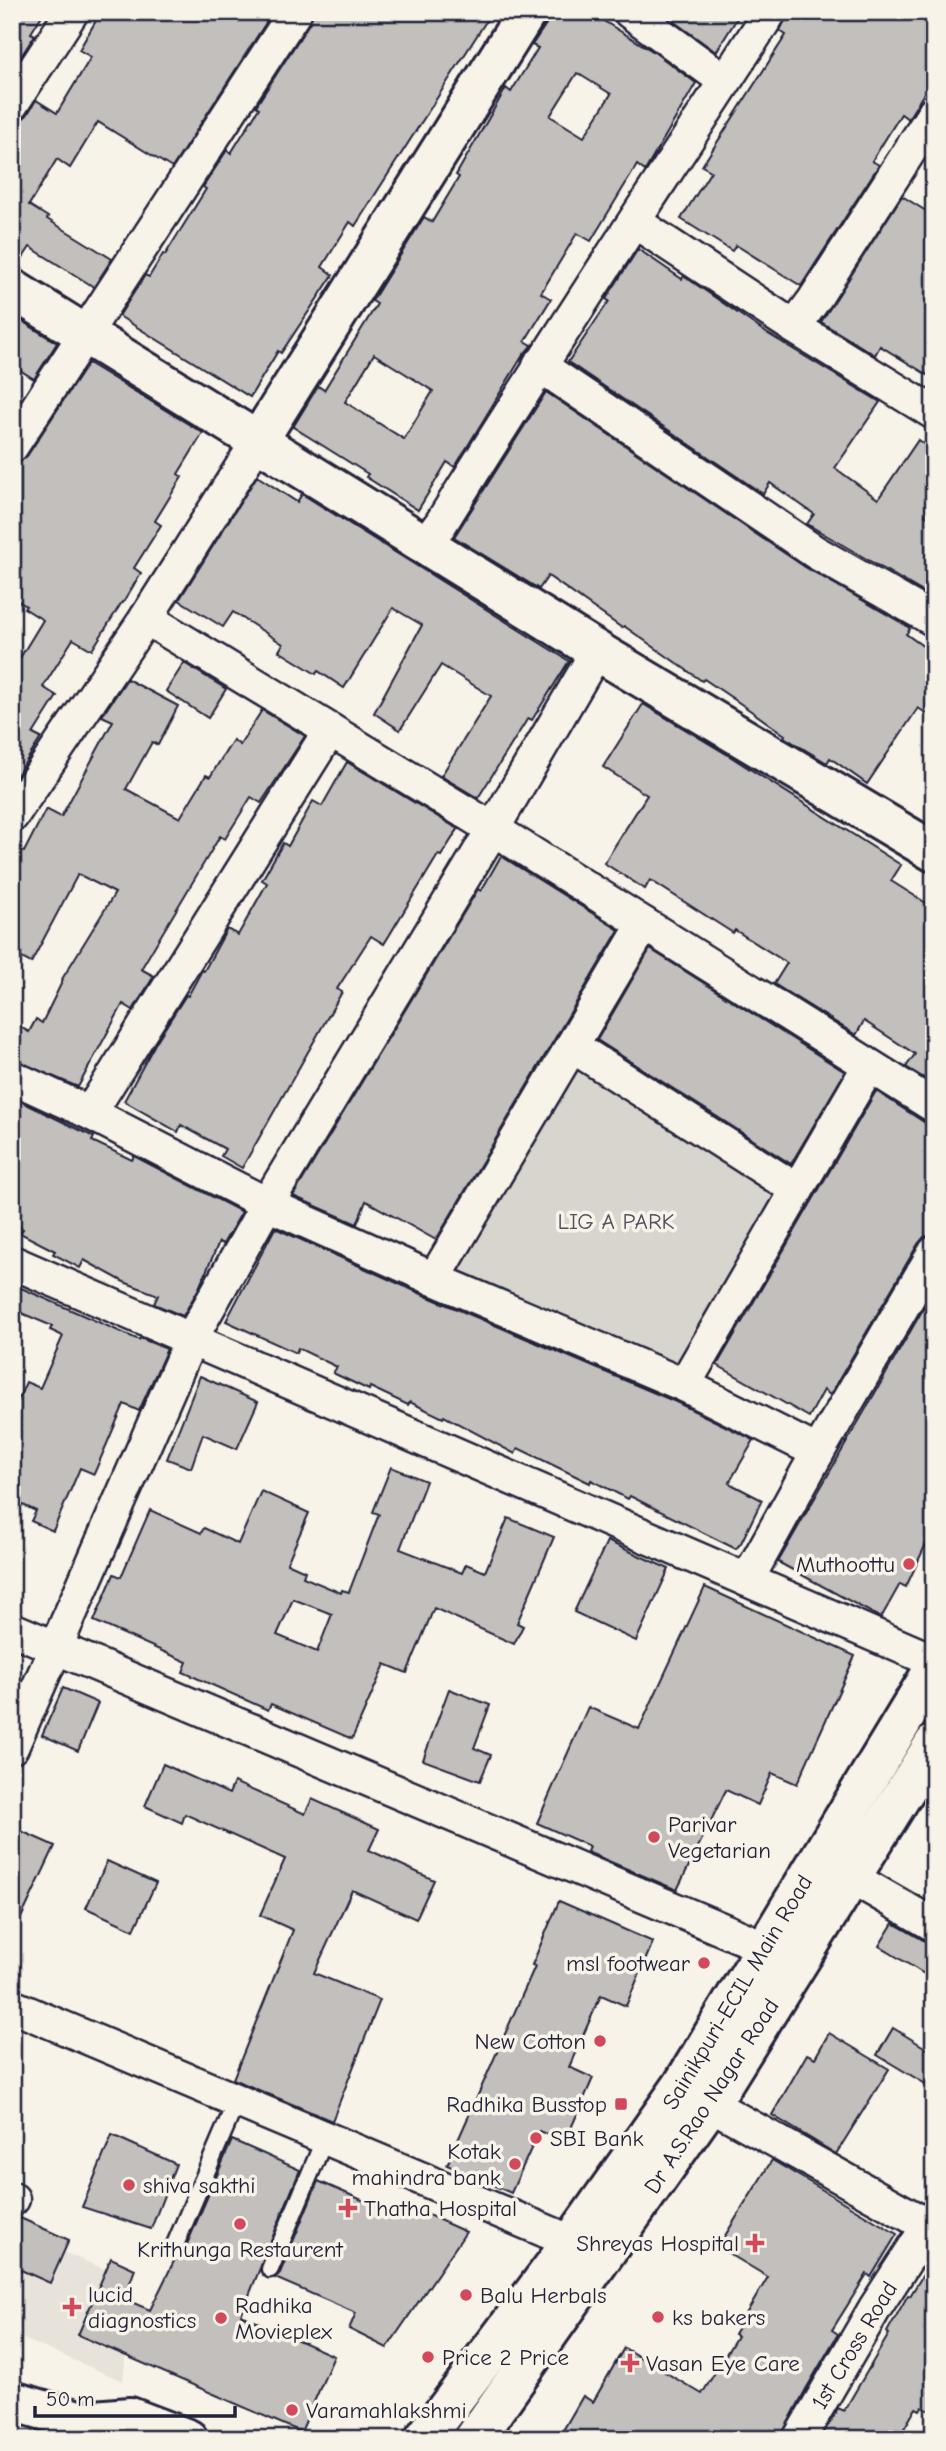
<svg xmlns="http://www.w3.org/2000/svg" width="946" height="2451" font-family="'Comic Neue',sans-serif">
<rect width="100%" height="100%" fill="#f7f3e8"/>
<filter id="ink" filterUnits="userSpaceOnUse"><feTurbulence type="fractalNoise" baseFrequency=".0143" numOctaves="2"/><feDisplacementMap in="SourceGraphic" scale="14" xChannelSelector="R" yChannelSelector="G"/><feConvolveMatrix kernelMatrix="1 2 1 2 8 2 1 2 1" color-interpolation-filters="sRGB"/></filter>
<g filter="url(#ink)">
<polygon fill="#e7e3db" points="12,2231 133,2281 123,2381 12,2334"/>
<polygon fill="#d8d5cf" stroke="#7d7c85" stroke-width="2" points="575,1060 784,1193 680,1370 452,1275"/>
<g fill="#c2bfbd" stroke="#22223b" stroke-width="2" fill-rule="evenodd">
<polygon points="12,12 44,12 31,33 35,35 12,70"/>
<polygon points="101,12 273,12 172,168 98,122 70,168 57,159 29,205 48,217 47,219 112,259 94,287 30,247 16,268 12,267 12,122 21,120 27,115 36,100 57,113 91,57 79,50"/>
<polygon points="313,12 501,12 499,16 492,12 355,226 350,222 322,267 333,275 281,353 278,351 250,397 119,316 145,275 149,277 163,254 165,255 206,189 203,187 227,150 231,153 259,108 256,106 310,22"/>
<path d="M 549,12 L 589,12 L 654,52 L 696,83 L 645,171 L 637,165 L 591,241 L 577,233 L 541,293 L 551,299 L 525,341 L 532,345 L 523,355 L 455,467 L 447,462 L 418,510 L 366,477 L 368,474 L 293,427 L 318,386 L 324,390 L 377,304 L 372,301 L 424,217 L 432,222 L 459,177 L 456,175 L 506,88 L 511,92 L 538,48 L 532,45 L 546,24 ZM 577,73 L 611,94 L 584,137 L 550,116 ZM 374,354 L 433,391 L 404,439 L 345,402 Z"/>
<polygon points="679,12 741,12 716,52 673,21"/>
<polygon points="788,12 920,12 934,21 934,77 908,119 901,114 872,161 879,165 801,286 736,245 732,251 681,219 711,171 702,166 786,35 780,31"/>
<polygon points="902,196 934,216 934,379 880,346 875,355 821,322"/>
<polygon points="638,249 682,279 684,276 765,332 880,402 835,468 878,499 918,440 934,451 934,503 925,515 934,521 934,587 928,595 807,524 814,514 770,483 763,494 568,362 609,301 606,299"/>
<polygon points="12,315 57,343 34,379 12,365"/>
<polygon points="88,363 203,433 178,474 182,477 155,521 161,525 134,568 141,573 123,603 122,602 92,650 73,639 43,687 57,696 33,734 41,738 12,783 12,671 43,620 24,608 26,606 12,597 12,466 27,456"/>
<polygon points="546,392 805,567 907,626 910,629 906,634 934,654 934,718 918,708 867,784 830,758 827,763 784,737 785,735 741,704 704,679 702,681 624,626 622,628 548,576 539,589 454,537"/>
<polygon points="257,476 297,502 302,494 569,661 532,720 528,718 478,798 441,776 491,696 441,665 400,730 374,713 422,625 393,608 344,688 318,671 316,674 279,651 283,644 233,612 223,627 179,600"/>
<polygon points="184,663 226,689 208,718 166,691"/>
<polygon points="127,679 178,706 158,745 152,742 126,789 180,818 206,775 210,777 233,740 240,745 262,710 305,736 261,803 251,797 225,839 220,836 141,969 154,976 133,1010 123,1004 78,1087 12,1059 12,1022 29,1032 36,1019 42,1023 63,980 62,979 115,893 78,874 31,963 12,953 12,846 24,852 46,809 61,817 113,721 102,716"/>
<polygon points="643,704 728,755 901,865 891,881 934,908 934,1084 906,1067 915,1054 864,1021 856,1035 774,984 787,963 735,930 733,933 650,880 645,889 604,863 647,795 603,767"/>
<polygon points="347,762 458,829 441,856 438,855 384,944 371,936 337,989 342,992 242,1168 221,1156 225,1149 181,1125 178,1132 124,1101 156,1042 186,995 188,996 202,970 204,971 227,929 238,935 267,883 262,880 283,843 288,846 313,801 322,806"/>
<polygon points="501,856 619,930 436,1240 366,1201 357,1224 293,1196 478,889 481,891"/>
<polygon points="650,949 845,1072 791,1164 597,1040"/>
<polygon points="876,1091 924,1122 934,1124 934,1235 924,1237 918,1244 830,1395 824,1390 809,1417 717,1365"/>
<polygon points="12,1097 94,1137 92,1141 132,1160 134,1156 242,1212 223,1244 219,1242 199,1288 183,1316 154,1304 158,1295 124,1282 84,1260 80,1268 53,1254 55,1251 20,1233 23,1229 12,1223"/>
<polygon points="275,1228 426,1296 676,1402 754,1440 729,1483 762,1500 741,1543 736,1549 630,1496 628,1499 591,1480 590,1483 518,1448 515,1454 444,1416 443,1418 410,1402 408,1405 370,1387 369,1390 333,1373 337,1367 298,1348 296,1353 226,1321"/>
<polygon points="12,1284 139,1340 140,1338 167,1349 139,1411 124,1404 94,1474 80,1468 53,1531 31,1521 36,1511 12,1500 12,1414 26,1382 40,1388 63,1336 50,1330 52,1326 12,1309"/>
<polygon points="934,1290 934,1550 925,1546 906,1587 900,1584 881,1618 778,1562"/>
<polygon points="200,1376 258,1402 237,1449 203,1434 191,1468 167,1459"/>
<path d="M 391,1467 L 426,1481 L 400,1549 L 462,1573 L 466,1564 L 485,1572 L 508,1518 L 554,1537 L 517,1623 L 523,1626 L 514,1644 L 434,1608 L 407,1673 L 385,1664 L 352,1739 L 271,1704 L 268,1710 L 183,1672 L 187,1662 L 94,1621 L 114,1574 L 121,1577 L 150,1510 L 201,1533 L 204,1528 L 238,1544 L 261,1491 L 309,1513 L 287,1563 L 305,1571 L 303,1577 L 341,1593 L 342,1590 L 349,1592 L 379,1514 L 373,1512 ZM 293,1599 L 332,1614 L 317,1652 L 277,1635 Z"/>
<polygon points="607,1541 669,1569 636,1641 574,1612"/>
<polygon points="705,1587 855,1656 797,1784 772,1773 758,1805 726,1790 677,1890 587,1852 589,1846 537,1823 588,1707 639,1729"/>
<polygon points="63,1688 98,1703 78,1751 42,1735"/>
<polygon points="449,1689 490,1705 474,1748 491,1755 480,1781 423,1760"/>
<polygon points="163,1764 229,1794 234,1782 305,1814 312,1799 379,1829 369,1850 434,1880 416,1919 352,1890 314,1973 380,2000 332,2121 233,2079 293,1930 260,1915 285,1859 185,1814 182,1823 145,1806"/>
<polygon points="12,1827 55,1846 12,1937"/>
<polygon points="107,1861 156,1883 134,1930 86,1908"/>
<polygon points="559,1901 653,1942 626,2006 601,1995 569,2067 593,2078 565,2142 539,2131 511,2193 447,2165 535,1966 532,1965"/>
<polygon points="893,1923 925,1941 934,1943 934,1980 879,1946"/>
<polygon points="893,2028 934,2053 934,2089 877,2055"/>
<polygon points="829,2033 889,2069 836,2154 772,2115 807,2054 815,2058"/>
<polygon points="112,2135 176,2164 151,2229 82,2207"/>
<polygon points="232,2140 300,2170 241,2315 334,2356 301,2432 78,2335 111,2258 135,2269 124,2299 150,2310 176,2257 184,2251"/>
<polygon points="772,2160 897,2234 871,2277 867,2274 832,2330 838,2334 806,2389 781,2436 771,2430 765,2439 558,2439 583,2396 593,2402 624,2348 702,2394 737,2336 734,2334 768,2277 718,2247"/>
<polygon points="318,2181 399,2216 404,2204 466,2232 387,2348 349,2329 356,2313 275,2278 280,2273"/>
<polygon points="18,2217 69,2240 50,2283 12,2266 12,2229"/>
<polygon points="934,2257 934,2413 922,2407 920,2410 916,2408 898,2439 820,2439 838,2408 844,2411 889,2334 887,2332 908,2295 910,2296"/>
</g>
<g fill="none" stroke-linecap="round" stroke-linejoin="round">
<g stroke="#22223b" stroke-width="21">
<g id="service">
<polyline points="174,2247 237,2100"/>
<polyline points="270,2269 325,2138"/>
</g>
</g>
<g stroke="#22223b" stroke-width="37">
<g id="minor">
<polyline points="630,12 725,81"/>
<polyline points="12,104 72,12"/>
<polyline points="635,222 794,327 934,413"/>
<polyline points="794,327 814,300 934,113"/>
<polyline points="539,365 815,552 934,620"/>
<polyline points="12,446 295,12"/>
<path d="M 424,544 L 440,525 C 547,352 660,183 770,12"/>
<polyline points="146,618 493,829 934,1106"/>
<polyline points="12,816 146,618 258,441"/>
<polyline points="572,1046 797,1190"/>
<polyline points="12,1077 90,1113 267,1204 434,1279 684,1385 818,1452"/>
<polyline points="90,1113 330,730"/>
<polyline points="12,1262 934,1661"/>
<polyline points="434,1279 644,924"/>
<polyline points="684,1385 869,1066"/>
<polyline points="747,1580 818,1452 934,1253"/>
<polyline points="12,1629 764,1947"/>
<polyline points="12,1747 191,1339 267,1204 493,829 597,651"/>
<polyline points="851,1877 934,1925"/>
<polyline points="12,2006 572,2242"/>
<polyline points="710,2104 934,2229"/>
<polyline points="12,2200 13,2199"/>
<polyline points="799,2439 875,2308 934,2217"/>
</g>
</g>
<g stroke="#22223b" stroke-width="44">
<g id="tertiary">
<polyline points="12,289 597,651 934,852"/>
<polyline points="258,441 527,12"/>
<polyline points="12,2401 82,2421 130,2417 188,2439"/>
</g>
</g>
<g stroke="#22223b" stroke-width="44">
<g id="secondary">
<polyline points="424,2439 572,2242 682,2086 934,1669"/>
<polyline points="474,2439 710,2104 934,1744"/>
</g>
</g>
<use href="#service" stroke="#f7f3e8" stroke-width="16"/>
<use href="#minor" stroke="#f7f3e8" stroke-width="32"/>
<use href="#tertiary" stroke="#f7f3e8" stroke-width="38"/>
<use href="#secondary" stroke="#f7f3e8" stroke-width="38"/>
</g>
</g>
<g fill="#d1495b" stroke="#f7f3e8" stroke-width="2.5">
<circle cx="909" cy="1564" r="7"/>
<circle cx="654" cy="1837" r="7"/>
<circle cx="704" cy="1963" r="7"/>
<circle cx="600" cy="2041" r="7"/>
<rect x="614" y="2097" width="14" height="14" rx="3.5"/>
<circle cx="536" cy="2138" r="7"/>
<circle cx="515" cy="2164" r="7"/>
<circle cx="129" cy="2185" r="7"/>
<path d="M344.5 2197.5h7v7h7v7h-7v7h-7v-7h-7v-7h7z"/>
<circle cx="240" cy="2224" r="7"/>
<path d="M751.5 2232.5h7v7h7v7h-7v7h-7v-7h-7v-7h7z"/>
<circle cx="466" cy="2295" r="7"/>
<path d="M68.5 2296.5h7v7h7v7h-7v7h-7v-7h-7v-7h7z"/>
<circle cx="658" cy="2317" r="7"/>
<circle cx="221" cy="2318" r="7"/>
<circle cx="428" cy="2357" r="7"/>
<path d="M626.5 2352.5h7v7h7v7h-7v7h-7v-7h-7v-7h7z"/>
<circle cx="292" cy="2410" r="7"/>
</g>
<g text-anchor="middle" stroke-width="7" stroke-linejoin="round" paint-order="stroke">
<g font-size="23" fill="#504f60" stroke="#f7f3e8">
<text x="616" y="1229">LIG A PARK</text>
</g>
<g font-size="23" fill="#22223b" stroke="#f7f3e8" text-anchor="start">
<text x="895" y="1572" text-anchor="end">Muthoottu</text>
<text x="668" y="1832">Parivar<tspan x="668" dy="26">Vegetarian</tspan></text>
<text x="690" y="1971" text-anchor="end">msl footwear</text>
<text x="586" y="2049" text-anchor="end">New Cotton</text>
<text x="607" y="2112" text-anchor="end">Radhika Busstop</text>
<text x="550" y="2146">SBI Bank</text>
<text x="501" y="2159" text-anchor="end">Kotak<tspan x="501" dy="26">mahindra bank</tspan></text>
<text x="143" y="2193">shiva sakthi</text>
<text x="364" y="2216">Thatha Hospital</text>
<text x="739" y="2251" text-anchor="end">Shreyas Hospital</text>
<text x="240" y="2257" text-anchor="middle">Krithunga Restaurent</text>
<text x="88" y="2302">lucid<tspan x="88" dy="26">diagnostics</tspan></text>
<text x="480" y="2303">Balu Herbals</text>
<text x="235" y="2313">Radhika<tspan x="235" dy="26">Movieplex</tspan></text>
<text x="672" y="2325">ks bakers</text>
<text x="442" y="2365">Price 2 Price</text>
<text x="646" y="2371">Vasan Eye Care</text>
<text x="306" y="2418">Varamahlakshmi</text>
</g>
<g font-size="23" fill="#22223b" stroke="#f7f3e8">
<text transform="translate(737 1992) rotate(-59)" y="8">Sainikpuri-ECIL Main Road</text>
<text transform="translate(711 2096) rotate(-57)" y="8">Dr A.S.Rao Nagar Road</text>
<text transform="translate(854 2345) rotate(-59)" y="8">1st Cross Road</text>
</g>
</g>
<rect width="946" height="2451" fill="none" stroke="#f7f3e8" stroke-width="42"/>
<rect x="21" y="21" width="904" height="2409" fill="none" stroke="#22223b" stroke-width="2.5" filter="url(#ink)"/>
<path d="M35 2406v10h200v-10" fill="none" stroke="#22223b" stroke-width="3.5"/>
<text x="46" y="2406" font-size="21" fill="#22223b" stroke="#f7f3e8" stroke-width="5" paint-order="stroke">50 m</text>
</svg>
